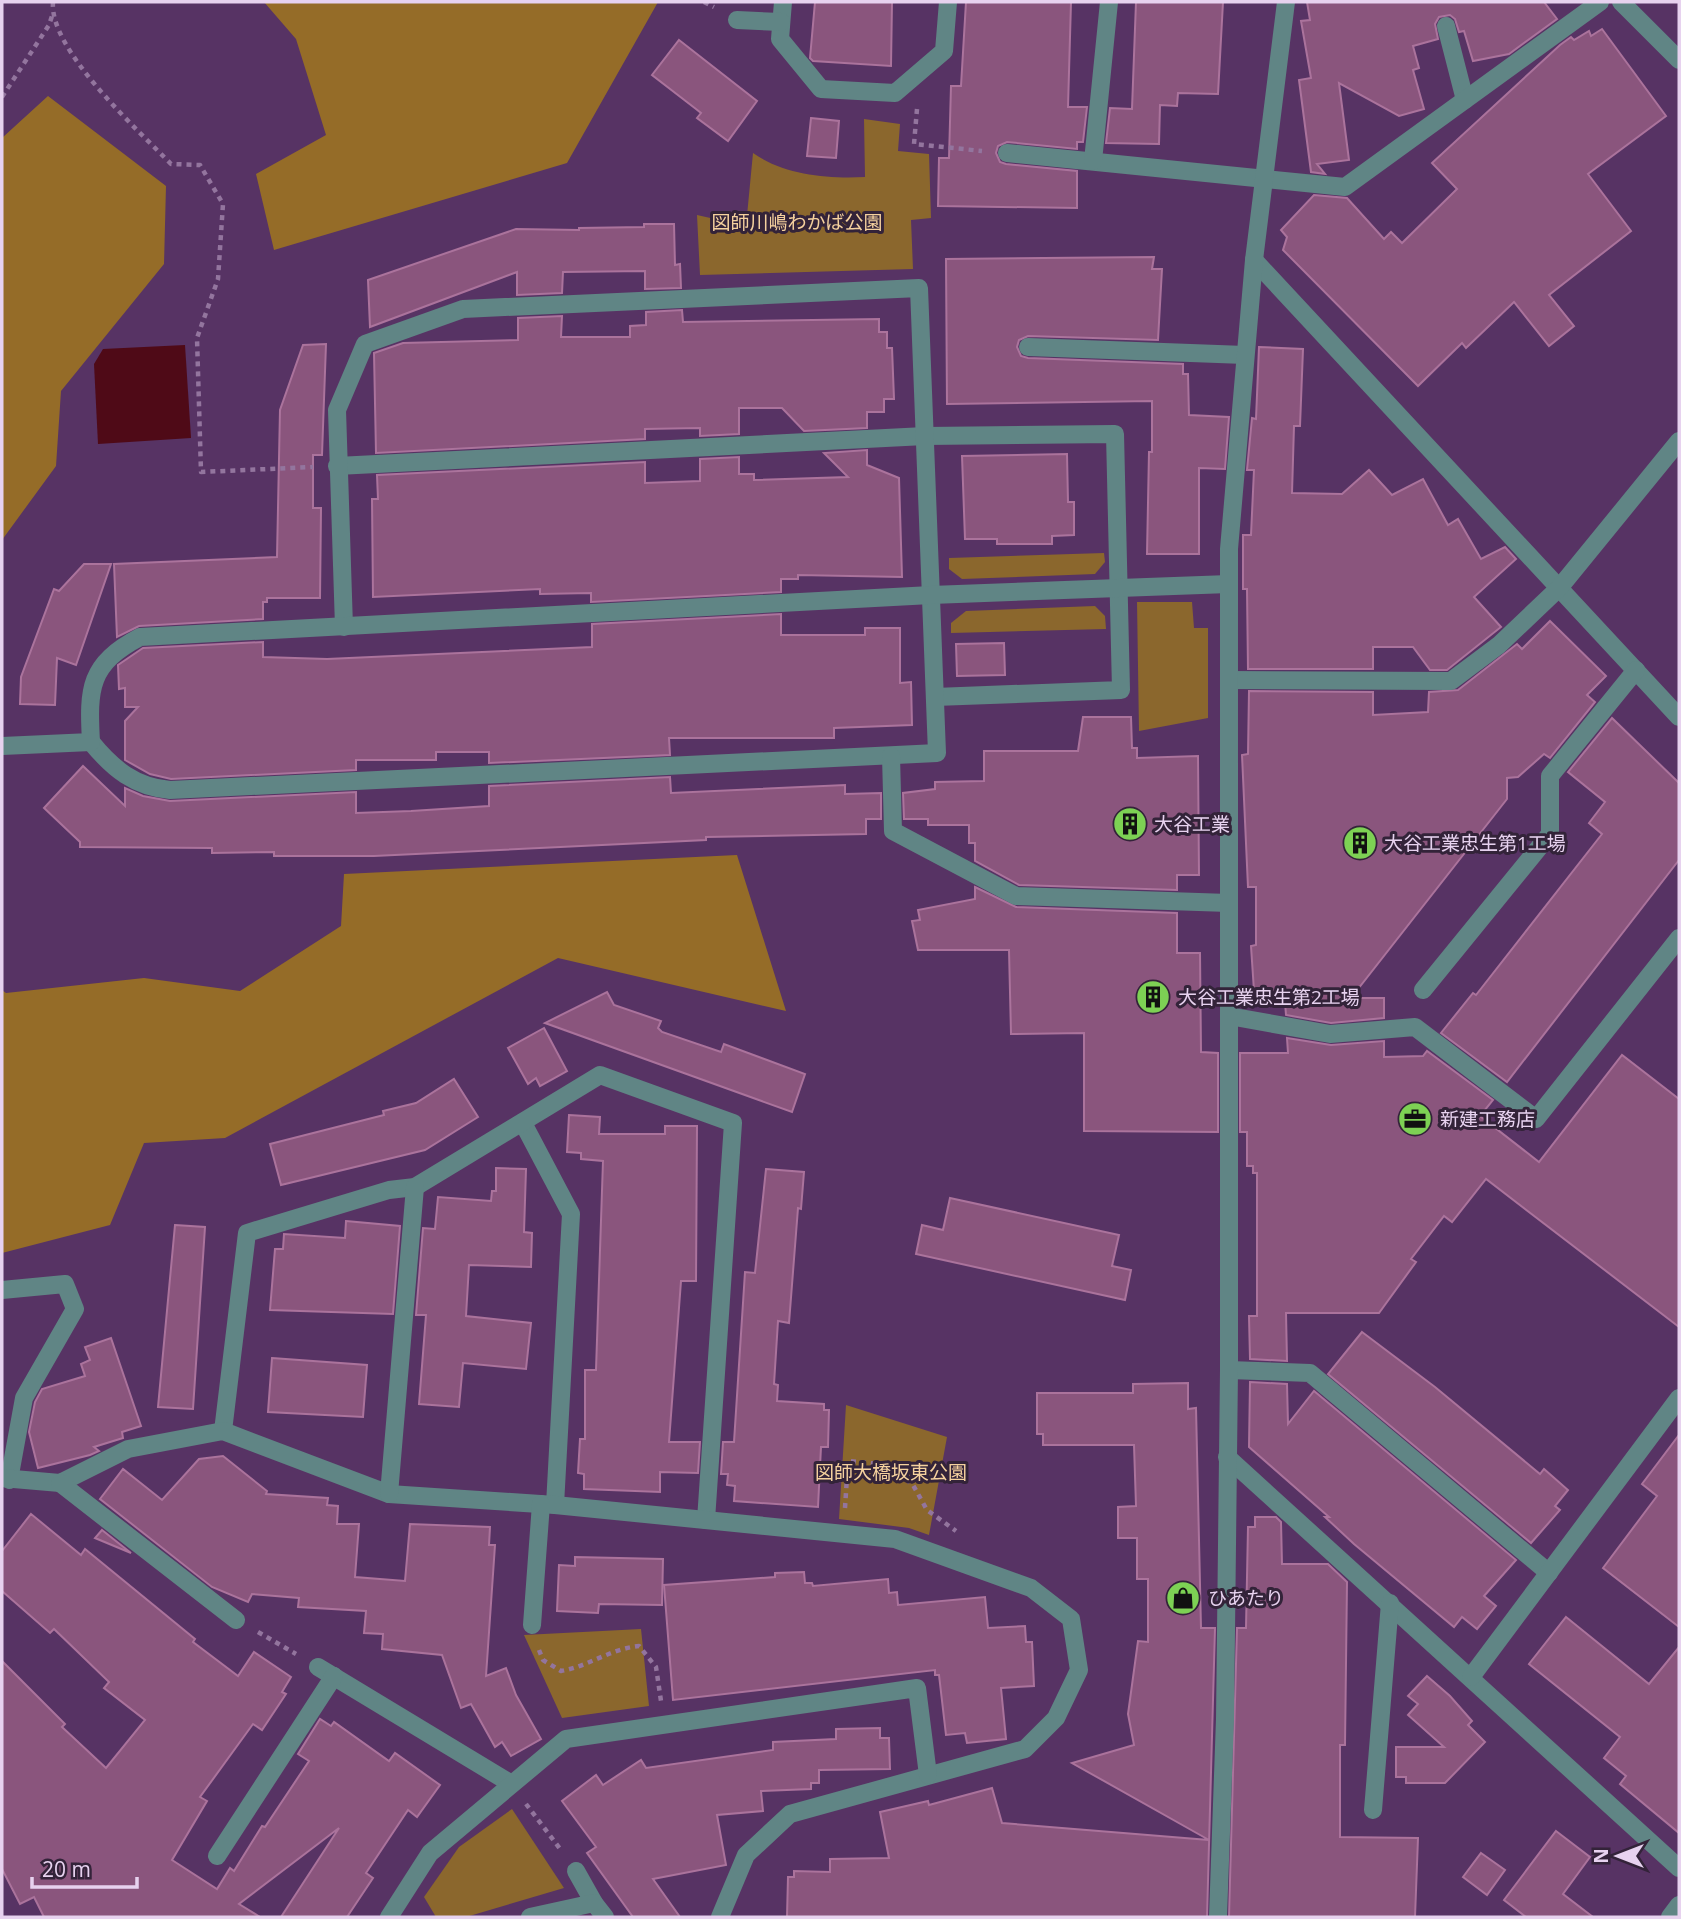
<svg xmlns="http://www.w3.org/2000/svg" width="1681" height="1919" font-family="'Open Sans','Noto Sans JP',sans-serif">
<rect width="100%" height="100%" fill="#573364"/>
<g fill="#8b672d">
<path d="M 864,119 L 900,124 L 898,151 L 929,154 L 931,218 L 911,220 L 913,269 L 700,275 L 697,215 L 746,226 L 753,153 C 784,175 828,179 865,177 Z"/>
<polygon points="1104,553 1105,562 1095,574 962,579 949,569 949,558"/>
<polygon points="1137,602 1192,602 1194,628 1208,628 1208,718 1139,731"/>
<polygon points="1095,606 1105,616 1106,629 951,633 951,623 966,611"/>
<polygon points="846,1405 947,1437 929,1535 909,1528 839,1519"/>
<polygon points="641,1629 649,1706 562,1718 524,1635"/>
<polygon points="512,1809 564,1888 466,1917 436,1917 424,1897 459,1847"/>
</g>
<g fill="#956c28">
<polygon points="264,2 658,2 567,163 274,250 256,174 326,135 296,39"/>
<polygon points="48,96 166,186 164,264 61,391 56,466 2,540 2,138"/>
<polygon points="737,855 786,1011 558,958 225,1138 144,1143 110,1225 2,1253 2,990 6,993 144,978 240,991 341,926 344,874"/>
</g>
<polygon fill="#4f0a17" points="185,345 191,438 98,444 94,364 103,349"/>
<g fill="#8a557d" stroke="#ab739c" stroke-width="2">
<polygon points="815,2 892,2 891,66 813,61 810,58"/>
<polygon points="966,2 1071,2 1068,107 1087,107 1083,142 1077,142 1077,149 1007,142 998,146 996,153 1000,162 1006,164 1077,171 1077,208 938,206 939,158 949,158 951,86 961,86"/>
<polygon points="1136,2 1223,2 1218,94 1178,93 1177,106 1160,105 1159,144 1106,143 1110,108 1132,109"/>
<polygon points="1307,2 1544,2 1557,19 1509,54 1473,61 1464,31 1459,32 1455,19 1450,15 1439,17 1435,24 1438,39 1413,46 1419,68 1413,70 1424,109 1399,116 1339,83 1349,160 1317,164 1325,174 1311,172 1299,80 1311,78 1301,21 1310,20"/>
<polygon points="1602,29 1666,116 1588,174 1631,231 1549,295 1574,326 1549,346 1514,302 1466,348 1462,343 1418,386 1283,250 1287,237 1281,230 1314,195 1347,198 1384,239 1391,232 1402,243 1457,189 1432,163 1560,45 1571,37 1574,40 1589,31 1591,36"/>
<polygon points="679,40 757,101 728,141 697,118 701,113 696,109 652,75"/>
<polygon points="811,118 839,121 836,158 807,156"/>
<polygon points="644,224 674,224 675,265 680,264 681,288 645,289 645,271 563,272 562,293 517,295 517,272 370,327 368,280 516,229 579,230 579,228 644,227"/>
<polygon points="1154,257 1152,269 1162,269 1158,340 1028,336 1019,340 1017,347 1021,356 1028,358 1183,364 1183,374 1188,374 1189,415 1229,417 1225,469 1199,468 1199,554 1147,554 1149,452 1152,452 1152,401 947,404 946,259"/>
<polygon points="682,310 683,322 879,319 879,332 887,332 887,348 892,348 894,399 884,399 884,412 867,412 867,428 804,431 782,408 739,408 739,434 700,436 700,428 645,429 645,439 376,453 374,353 403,343 518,340 518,318 562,316 561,337 630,337 630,326 646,325 646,312"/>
<polygon points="326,344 322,455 313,455 313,508 321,508 320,598 267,598 267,602 263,602 263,619 139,626 117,637 114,564 277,557 280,410 303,345"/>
<polygon points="1259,347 1303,349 1300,426 1294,426 1292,493 1342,494 1369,470 1392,495 1423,479 1448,525 1458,519 1481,559 1505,547 1516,559 1474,597 1501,627 1447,670 1430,670 1413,647 1373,647 1373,669 1248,669 1247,589 1243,589 1243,535 1251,535 1254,470 1247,470 1252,418 1256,419"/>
<polygon points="867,450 867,465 899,478 902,577 798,575 798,579 781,579 781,592 591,602 591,593 540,594 540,589 373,597 372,499 378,499 377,475 645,462 645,483 700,481 700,459 739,457 739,474 754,474 754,480 848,477 824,453"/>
<polygon points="1067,454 1068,502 1074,502 1074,535 1052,536 1052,544 997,544 997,539 965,539 962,456"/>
<polygon points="84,564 111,564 76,665 57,658 55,705 20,704 21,677 54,589 59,591"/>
<polygon points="781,614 781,635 865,635 865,628 900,628 900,683 911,682 912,725 834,728 834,738 669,738 670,755 489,763 489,752 436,752 436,760 356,760 356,770 171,779 150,774 125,760 125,721 138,707 125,707 125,688 119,689 118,665 143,648 263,642 263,657 327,659 592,647 592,624"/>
<polygon points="1550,621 1606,676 1587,695 1595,702 1550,758 1544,754 1518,777 1507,778 1507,799 1351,998 1384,998 1384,1018 1331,1023 1286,1015 1284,990 1254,991 1251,946 1256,945 1256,887 1248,887 1242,755 1248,754 1249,691 1373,692 1373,715 1428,712 1429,692 1458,690 1517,644 1522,649"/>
<polygon points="1004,643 1005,675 957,676 956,644"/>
<polygon points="1083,717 1131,717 1132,748 1137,748 1137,758 1198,756 1199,875 1177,875 1177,890 1019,885 975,861 975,843 969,843 969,825 928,825 928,819 904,819 903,793 935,789 935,782 984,781 984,751 1078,751"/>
<polygon points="1612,718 1679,783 1679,860 1507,1082 1441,1033 1473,993 1476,995 1602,834 1589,823 1605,802 1568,772"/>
<polygon points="83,766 125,806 125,788 143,796 170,801 356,792 356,813 411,811 489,806 489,786 670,777 671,793 845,785 845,794 881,793 881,819 866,819 866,834 706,837 706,840 374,856 274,856 274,852 212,853 212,848 80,847 80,842 44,808"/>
<polygon points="975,887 1016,907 1177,913 1177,953 1200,953 1201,1052 1218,1053 1218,1132 1084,1131 1084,1033 1011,1034 1009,950 918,950 912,921 920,920 918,910 975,899"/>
<polygon points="607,992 614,1005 661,1021 658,1028 662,1032 721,1052 724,1044 805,1074 792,1112 545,1023"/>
<polygon points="544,1028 567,1071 540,1086 536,1078 528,1084 508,1048"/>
<polygon points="1287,1038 1331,1045 1384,1041 1384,1057 1423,1056 1427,1051 1493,1100 1480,1116 1539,1162 1622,1055 1679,1099 1679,1327 1486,1179 1452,1222 1444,1216 1411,1259 1416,1262 1379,1313 1286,1313 1287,1361 1250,1359 1249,1316 1257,1316 1257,1173 1253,1173 1253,1166 1247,1166 1247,1132 1240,1132 1240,1053 1288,1053"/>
<polygon points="454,1079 478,1117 425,1150 281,1185 270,1144 384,1115 383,1111 416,1103"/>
<polygon points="569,1115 600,1117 599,1134 665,1134 665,1126 697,1126 696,1281 681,1281 669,1442 700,1442 698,1473 660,1472 660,1492 584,1489 584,1474 578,1473 580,1439 585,1439 585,1370 596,1370 603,1161 581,1159 581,1153 567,1152"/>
<polygon points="496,1168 526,1169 524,1232 532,1233 531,1267 469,1265 466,1316 531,1323 526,1369 463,1363 459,1407 419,1404 426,1315 416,1315 423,1228 435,1229 438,1197 491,1201 492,1191 496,1191"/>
<polygon points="766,1169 804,1172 801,1209 798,1208 789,1323 778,1321 774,1384 778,1385 777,1401 824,1404 824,1410 829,1410 828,1447 821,1447 818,1507 734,1501 735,1486 727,1485 728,1474 721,1474 723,1442 734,1442 745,1272 755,1273"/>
<polygon points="950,1198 1119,1235 1112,1266 1131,1270 1125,1300 916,1254 922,1225 943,1230"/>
<polygon points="346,1221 400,1226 393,1314 270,1310 275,1249 283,1249 284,1234 345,1238"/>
<polygon points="175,1225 205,1227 193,1409 158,1407"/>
<polygon points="1362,1332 1435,1387 1540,1474 1544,1469 1568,1490 1555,1506 1560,1510 1531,1543 1328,1374"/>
<polygon points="111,1338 141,1426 122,1432 123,1438 94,1447 99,1451 90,1455 38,1468 29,1432 35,1402 42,1389 85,1376 81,1364 90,1360 85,1347"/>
<polygon points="272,1358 367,1365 363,1417 268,1412"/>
<polygon points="1250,1382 1287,1384 1288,1424 1314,1391 1516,1560 1484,1596 1496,1606 1477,1629 1462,1617 1454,1627 1354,1544 1325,1517 1329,1517 1249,1447"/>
<polygon points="1188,1383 1188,1409 1196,1408 1201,1628 1215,1628 1207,1917 787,1917 788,1877 794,1877 794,1871 830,1872 830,1859 889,1858 880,1812 928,1801 929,1805 992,1788 1002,1823 1209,1840 1072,1763 1134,1745 1128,1714 1138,1641 1148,1642 1148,1579 1137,1579 1137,1538 1118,1538 1118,1507 1136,1506 1134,1445 1043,1445 1043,1434 1037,1434 1037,1393 1133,1393 1133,1384"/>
<polygon points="1679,1435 1679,1627 1603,1568 1657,1496 1642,1484"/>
<polygon points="223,1456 267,1491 266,1494 328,1498 327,1505 338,1506 337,1524 359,1524 355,1577 405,1581 410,1524 490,1527 489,1545 495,1545 486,1676 506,1668 516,1695 541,1739 511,1756 502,1742 495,1747 471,1704 461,1708 442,1655 382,1649 383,1634 364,1633 366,1611 298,1607 299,1598 252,1594 248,1602 212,1587 100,1499 123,1469 162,1500 199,1459"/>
<polygon points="31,1514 81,1555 85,1549 195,1639 193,1642 238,1676 254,1652 291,1677 282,1692 286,1694 262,1730 253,1724 200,1797 207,1801 172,1860 217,1889 230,1868 234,1871 262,1826 265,1827 309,1761 298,1754 320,1719 331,1726 334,1722 389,1761 395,1753 440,1785 417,1817 408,1810 366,1873 373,1878 347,1917 281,1917 339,1828 239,1904 260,1917 44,1917 34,1897 20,1904 2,1869 2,1661 65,1724 62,1727 106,1768 145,1720 104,1688 109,1682 54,1629 50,1633 2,1591 2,1551"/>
<polygon points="1255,1517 1276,1517 1281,1522 1282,1564 1328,1564 1347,1582 1345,1745 1340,1745 1340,1837 1418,1838 1415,1917 1229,1917 1237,1628 1246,1628 1248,1527 1255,1527"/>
<polygon points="102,1530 131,1553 95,1538"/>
<polygon points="575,1557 663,1559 662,1605 599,1604 598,1613 557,1611 559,1565 575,1566"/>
<polygon points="804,1572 805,1583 812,1583 813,1586 888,1579 889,1593 897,1592 898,1605 985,1597 988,1628 1025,1626 1026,1642 1032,1642 1034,1686 1001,1688 1006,1739 967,1743 965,1733 946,1735 939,1675 935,1675 935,1670 673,1700 664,1585 775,1577 775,1573"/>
<polygon points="1566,1617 1649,1684 1679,1647 1679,1833 1620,1784 1626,1776 1604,1758 1620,1737 1529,1664"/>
<polygon points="1427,1676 1450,1696 1472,1721 1468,1725 1485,1742 1445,1783 1406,1783 1406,1777 1396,1777 1396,1747 1444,1747 1408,1715 1418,1704 1408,1696"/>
<polygon points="880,1728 880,1738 889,1738 890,1769 819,1770 819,1783 811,1783 811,1789 761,1791 763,1811 717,1815 726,1865 653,1879 680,1917 633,1917 587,1853 596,1847 562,1801 596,1775 603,1785 641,1760 646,1768 773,1750 773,1742 836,1739 836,1729"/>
<polygon points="1556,1831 1590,1857 1563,1894 1593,1917 1526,1917 1504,1900"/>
<polygon points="1481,1853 1505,1870 1487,1895 1463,1877"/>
</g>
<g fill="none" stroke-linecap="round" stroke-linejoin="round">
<g stroke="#93759e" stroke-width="4.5" stroke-dasharray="5 5" stroke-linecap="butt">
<path d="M 53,2 C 49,50 138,130 171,164 L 200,165 L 223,204 L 218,279 L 197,338 L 201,472 L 313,467"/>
<polyline points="704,2 714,7"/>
<polyline points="2,97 49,25 52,16"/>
<polyline points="917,109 914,144 982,151"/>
<polyline points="845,1508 848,1461 887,1465 913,1485 927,1510 956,1531"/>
<polyline points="258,1632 296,1654"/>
<path d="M 539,1650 L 543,1660 L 561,1671 C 589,1666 610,1649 639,1646 L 656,1667 L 661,1701"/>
<polyline points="526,1804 561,1850"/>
</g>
<g stroke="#608585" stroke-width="18">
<polyline points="783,2 780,39 821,89 895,93 944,51 948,2"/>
<polyline points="1621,2 1679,60"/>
<polyline points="737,20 781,22"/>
<polyline points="1446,26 1465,100"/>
<polyline points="1007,153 1345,187 1600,2"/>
<polyline points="1093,161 1109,2"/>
<polyline points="1254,260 1679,717"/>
<polyline points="1028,347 1245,355"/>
<polyline points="337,466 925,436 1115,434 1121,690 935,697"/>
<polyline points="1229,680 1451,681 1499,645 1560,587 1679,441"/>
<path d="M 91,742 C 113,769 135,787 170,790 L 937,753 L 919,288 L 463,309 L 365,344 L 337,410 L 344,627"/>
<path d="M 2,746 L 91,742 C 88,688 89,664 140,637 L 931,595 L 1229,584"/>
<polyline points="891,756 893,831 1016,896 1229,903"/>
<polyline points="1423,990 1550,834 1550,776 1636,670"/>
<polyline points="1229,1016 1330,1034 1415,1027 1536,1119 1679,938"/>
<polyline points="523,1123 571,1214 555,1505"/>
<polyline points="2,1290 65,1284 75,1309 24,1398 9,1480"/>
<polyline points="1229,1370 1310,1373 1549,1573"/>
<polyline points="223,1431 247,1233 389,1190 415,1187 600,1075 733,1123 706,1520"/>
<polyline points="1227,1457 1679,1868"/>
<polyline points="2,1478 60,1483 128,1449 223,1431 389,1494 555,1505 895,1539 1031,1588 1071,1619 1079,1670 1056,1718 1025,1749 790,1814 746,1855 720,1917"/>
<polyline points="60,1483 236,1620"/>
<polyline points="389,1494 415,1187"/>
<polyline points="532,1625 541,1504"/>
<polyline points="318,1667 510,1783"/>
<polyline points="1471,1677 1679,1398"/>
<polyline points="1373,1810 1390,1603"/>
<polyline points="217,1856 334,1676"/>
<polyline points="576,1871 594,1903"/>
<polyline points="389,1917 430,1853 566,1739 917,1688 928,1775"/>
<polyline points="530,1917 594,1903 605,1917"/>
<polyline points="1218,1917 1225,1719 1229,1370 1229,549 1254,260 1286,2"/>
<polyline points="1670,1917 1679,1905"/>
</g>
</g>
<defs>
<g id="building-disc" transform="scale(1.75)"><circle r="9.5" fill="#7dd154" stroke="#332339"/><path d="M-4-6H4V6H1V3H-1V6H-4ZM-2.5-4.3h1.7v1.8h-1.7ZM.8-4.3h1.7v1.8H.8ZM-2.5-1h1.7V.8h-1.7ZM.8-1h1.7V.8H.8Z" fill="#111"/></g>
<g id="office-disc" transform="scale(1.75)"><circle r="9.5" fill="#7dd154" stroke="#332339"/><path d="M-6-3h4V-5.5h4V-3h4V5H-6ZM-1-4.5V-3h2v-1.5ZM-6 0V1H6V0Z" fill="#111"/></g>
<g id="shop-disc" transform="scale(1.75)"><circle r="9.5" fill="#7dd154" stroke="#332339"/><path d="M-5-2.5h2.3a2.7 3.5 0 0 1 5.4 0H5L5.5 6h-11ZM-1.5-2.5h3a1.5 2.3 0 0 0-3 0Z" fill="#111"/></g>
</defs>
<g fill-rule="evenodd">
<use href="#building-disc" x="1130" y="824"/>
<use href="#building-disc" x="1360" y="843"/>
<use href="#building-disc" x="1153" y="997"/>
<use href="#office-disc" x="1415" y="1119"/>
<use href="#shop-disc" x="1183" y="1598"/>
</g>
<g text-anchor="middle" stroke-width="6" stroke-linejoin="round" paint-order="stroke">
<g font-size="19" fill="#f5d19e" stroke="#332339">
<text x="797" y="229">図師川嶋わかば公園</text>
<text x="891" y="1479">図師大橋坂東公園</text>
</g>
<g font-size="19" fill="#e7d2ef" stroke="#332339" text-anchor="start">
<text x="1154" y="831">大谷工業</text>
<text x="1384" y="850">大谷工業忠生第1工場</text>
<text x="1178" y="1004">大谷工業忠生第2工場</text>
<text x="1440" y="1126">新建工務店</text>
<text x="1208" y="1605">ひあたり</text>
</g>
</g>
<rect width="1681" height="1919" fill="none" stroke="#e7d2ef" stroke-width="7"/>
<g transform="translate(1618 1856) rotate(270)" stroke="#332339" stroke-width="5" paint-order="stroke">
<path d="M0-5L12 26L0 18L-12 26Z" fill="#e7d2ef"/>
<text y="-10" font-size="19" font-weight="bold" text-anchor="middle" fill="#e7d2ef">N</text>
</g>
<path d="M32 1877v10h105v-10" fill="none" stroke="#e7d2ef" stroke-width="3.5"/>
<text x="42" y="1877" font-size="21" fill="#e7d2ef" stroke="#332339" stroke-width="5" paint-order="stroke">20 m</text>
</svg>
